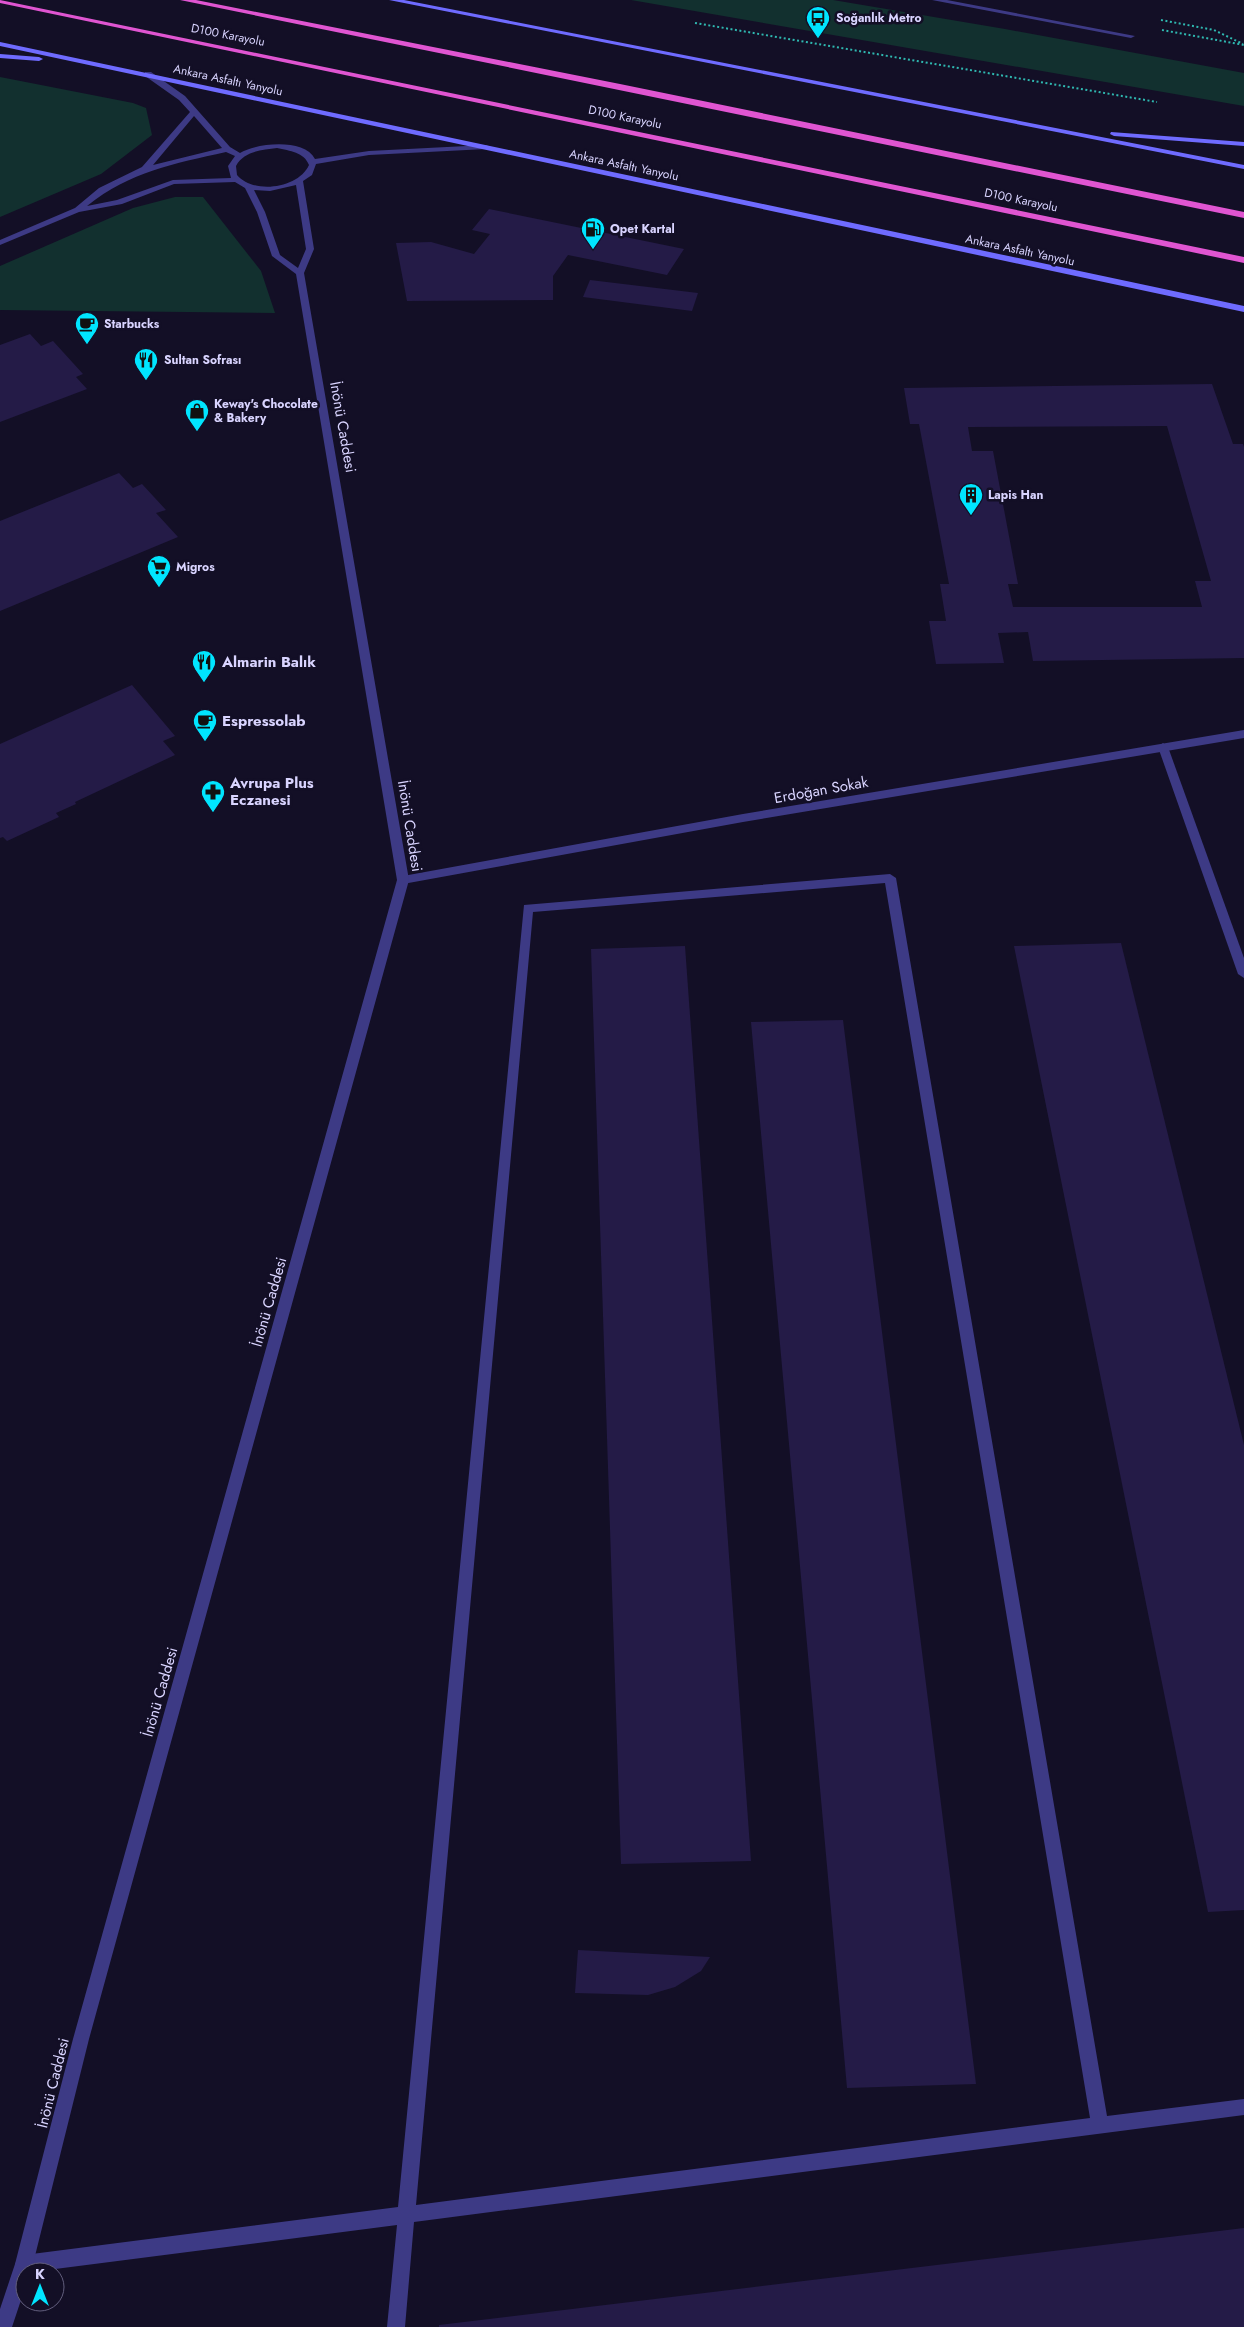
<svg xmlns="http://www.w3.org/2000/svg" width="1244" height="2327" font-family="Jost,sans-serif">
<rect width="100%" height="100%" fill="#130f26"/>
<g fill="#12302f">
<polygon points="631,0 833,0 1005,29 1244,73 1244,106"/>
<polygon points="0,77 133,103 146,108 152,135 101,174 0,217"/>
<polygon points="175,197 203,197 261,271 275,313 0,310 0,266 133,208"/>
</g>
<g fill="#241b47" fill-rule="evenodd">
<polygon points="489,209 684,249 667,275 568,255 553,276 553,300 407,301 396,243 431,242 474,254 490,234 472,230"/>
<polygon points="590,280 698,293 692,311 583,297"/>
<polygon points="30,334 41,346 53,341 83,374 76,377 87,389 0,422 0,345"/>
<path d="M 1212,384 L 1233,444 L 1243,444 L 1244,447 L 1244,658 L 1033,661 L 1028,632 L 998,633 L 1004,663 L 936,664 L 929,621 L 946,621 L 940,584 L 949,584 L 919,424 L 910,424 L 904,388 ZM 1167,426 L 1211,581 L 1195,581 L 1202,607 L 1013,607 L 1008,584 L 1018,584 L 993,451 L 972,451 L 968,427 Z"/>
<polygon points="119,473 133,488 142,484 166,510 156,513 178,537 0,611 0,521"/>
<polygon points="132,685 175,736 163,741 175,755 75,802 76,804 56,813 59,817 7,841 3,837 0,838 0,744"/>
<polygon points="1121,943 1244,1445 1244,1910 1208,1912 1014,946"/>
<polygon points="685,946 751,1861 621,1864 591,949"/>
<polygon points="843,1020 976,2084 847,2088 751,1022"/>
<polygon points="578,1950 710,1957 701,1971 675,1987 648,1995 575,1993"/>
<polygon points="1244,2228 1244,2327 439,2327 439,2325"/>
</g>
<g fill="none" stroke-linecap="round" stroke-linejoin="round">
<g stroke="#2fb8b0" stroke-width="2" stroke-dasharray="2 2.5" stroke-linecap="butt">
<polyline points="1161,20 1214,30 1243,44"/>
<polyline points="695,23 1157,102"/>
<polyline points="1162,30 1244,45"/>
</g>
<g fill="#3d3a85" fill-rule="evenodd">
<polygon points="932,0 947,0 1135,36 1131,38"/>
<polygon points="1163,743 1168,747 1244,958 1244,978 1238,974 1158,747"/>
<path d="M 890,874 L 896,878 L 1107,2116 L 1244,2099 L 1244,2115 L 414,2222 L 405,2327 L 387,2327 L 397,2225 L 24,2273 L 18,2270 L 15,2264 L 18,2258 L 24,2255 L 398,2207 L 524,905 ZM 885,883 L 1090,2118 L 416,2205 L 533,912 Z"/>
</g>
<polygon fill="#3d3a85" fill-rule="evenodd" points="1244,730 1244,738 743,822 403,884 397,880 403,876 743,814"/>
<path fill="#3d3a85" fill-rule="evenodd" d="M 145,72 L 151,72 L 185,96 L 230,147 L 240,153 C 257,143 304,138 315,159 L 369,151 L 486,145 L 490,147 L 486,149 L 369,155 L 316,164 L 312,175 L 303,181 L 314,249 L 304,273 L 409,880 L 89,2039 L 33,2264 L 30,2272 L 25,2272 L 25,2288 L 12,2327 L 0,2327 L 0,2309 L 15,2264 L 73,2039 L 397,880 L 296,274 L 272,256 L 257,212 L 245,188 L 235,182 L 174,184 L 122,204 L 79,212 L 0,245 L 0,240 L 75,208 L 99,188 L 142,167 L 190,112 L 179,100 L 145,76 ZM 194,116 L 222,148 L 153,165 ZM 277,148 C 290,151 304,152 309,165 C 299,188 254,195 237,175 L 236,166 C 244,151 262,150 277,148 ZM 226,152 L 235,156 L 228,166 L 231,178 L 173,180 L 117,200 L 87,206 C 131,171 173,164 226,152 ZM 296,185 L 306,249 L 298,268 L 280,255 L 265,212 L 254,190 L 270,191 Z"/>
<g fill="#6f6bff" fill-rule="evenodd">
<polygon points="389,0 404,0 1244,165 1244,169"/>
<polygon points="0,42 1244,306 1244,312 0,46"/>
<polygon points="0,54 39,57 43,59 39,61 0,58"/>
<polygon points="1111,132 1244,142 1244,146 1114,136 1110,134"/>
</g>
<g fill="#e055d1" fill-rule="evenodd">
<polygon points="0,0 1244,257 1244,263 0,3"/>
<polygon points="180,0 196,0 620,84 1244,212 1244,218"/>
</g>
</g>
<defs>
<g id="bus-pin" transform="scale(1.25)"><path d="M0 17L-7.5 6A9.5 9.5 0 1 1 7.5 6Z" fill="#00e5ff" stroke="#130f26"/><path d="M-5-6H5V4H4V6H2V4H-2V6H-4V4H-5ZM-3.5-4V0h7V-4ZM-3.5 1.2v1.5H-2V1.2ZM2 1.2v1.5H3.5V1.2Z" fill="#111"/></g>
<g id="fuel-pin" transform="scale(1.25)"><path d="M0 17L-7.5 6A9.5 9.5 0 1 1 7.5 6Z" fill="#00e5ff" stroke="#130f26"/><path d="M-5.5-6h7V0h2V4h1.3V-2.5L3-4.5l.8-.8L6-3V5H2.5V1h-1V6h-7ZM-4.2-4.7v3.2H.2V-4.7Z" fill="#111"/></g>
<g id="cafe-pin" transform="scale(1.25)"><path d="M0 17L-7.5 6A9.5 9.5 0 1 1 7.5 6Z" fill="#00e5ff" stroke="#130f26"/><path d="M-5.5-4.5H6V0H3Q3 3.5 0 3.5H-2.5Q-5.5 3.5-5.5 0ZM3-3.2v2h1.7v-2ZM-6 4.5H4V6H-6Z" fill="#111"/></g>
<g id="restaurant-pin" transform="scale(1.25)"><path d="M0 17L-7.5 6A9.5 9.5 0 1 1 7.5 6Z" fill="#00e5ff" stroke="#130f26"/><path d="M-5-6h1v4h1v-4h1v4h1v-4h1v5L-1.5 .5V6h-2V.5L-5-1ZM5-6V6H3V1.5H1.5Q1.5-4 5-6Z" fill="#111"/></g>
<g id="shop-pin" transform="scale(1.25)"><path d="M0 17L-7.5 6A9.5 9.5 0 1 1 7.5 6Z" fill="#00e5ff" stroke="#130f26"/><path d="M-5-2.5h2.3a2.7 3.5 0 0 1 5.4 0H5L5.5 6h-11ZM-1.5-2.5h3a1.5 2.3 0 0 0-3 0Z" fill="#111"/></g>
<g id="building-pin" transform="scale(1.25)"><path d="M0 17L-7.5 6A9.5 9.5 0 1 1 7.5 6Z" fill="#00e5ff" stroke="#130f26"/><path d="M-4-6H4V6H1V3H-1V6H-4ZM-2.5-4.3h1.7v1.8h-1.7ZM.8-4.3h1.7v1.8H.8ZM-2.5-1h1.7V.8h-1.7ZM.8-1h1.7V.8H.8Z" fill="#111"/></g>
<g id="supermarket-pin" transform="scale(1.25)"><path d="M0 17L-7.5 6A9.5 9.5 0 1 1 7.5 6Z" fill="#00e5ff" stroke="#130f26"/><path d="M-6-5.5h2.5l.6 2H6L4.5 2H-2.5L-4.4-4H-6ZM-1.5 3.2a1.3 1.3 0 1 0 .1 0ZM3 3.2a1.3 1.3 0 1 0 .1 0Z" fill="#111"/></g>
<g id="pharmacy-pin" transform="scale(1.25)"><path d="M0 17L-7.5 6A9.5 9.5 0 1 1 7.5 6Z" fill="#00e5ff" stroke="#130f26"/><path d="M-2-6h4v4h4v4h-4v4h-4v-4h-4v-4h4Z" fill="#111"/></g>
</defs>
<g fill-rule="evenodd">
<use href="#bus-pin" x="818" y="18"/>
<use href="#fuel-pin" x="593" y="229"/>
<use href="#cafe-pin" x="87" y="324"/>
<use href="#restaurant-pin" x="146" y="360"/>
<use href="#shop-pin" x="197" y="411"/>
<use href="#building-pin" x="971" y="495"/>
<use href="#supermarket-pin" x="159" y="567"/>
<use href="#restaurant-pin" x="204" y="662"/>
<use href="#cafe-pin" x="205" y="721"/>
<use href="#pharmacy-pin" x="213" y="792"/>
</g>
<g text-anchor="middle" stroke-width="5" stroke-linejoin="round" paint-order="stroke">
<g font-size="12" font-weight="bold" fill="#d9d4ff" stroke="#130f26" text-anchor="start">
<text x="836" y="22">Soğanlık Metro</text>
<text x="610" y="233">Opet Kartal</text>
<text x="104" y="328">Starbucks</text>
<text x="164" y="364">Sultan Sofrası</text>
<text x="214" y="408">Keway's Chocolate<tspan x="214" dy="14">&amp; Bakery</tspan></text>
<text x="988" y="499">Lapis Han</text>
<text x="176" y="571">Migros</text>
</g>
<g font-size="12" fill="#d9d4ff" stroke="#130f26">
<text transform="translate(228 35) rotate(11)" y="4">D100 Karayolu</text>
<text transform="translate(228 80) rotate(12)" y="4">Ankara Asfaltı Yanyolu</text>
<text transform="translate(625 117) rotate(12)" y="4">D100 Karayolu</text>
<text transform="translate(624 165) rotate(12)" y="4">Ankara Asfaltı Yanyolu</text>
<text transform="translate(1021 200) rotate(12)" y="4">D100 Karayolu</text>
<text transform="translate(1020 250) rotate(12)" y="4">Ankara Asfaltı Yanyolu</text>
</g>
<g font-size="15" fill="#d9d4ff" stroke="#130f26">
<text transform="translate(343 427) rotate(80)" y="5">İnönü Caddesi</text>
<text transform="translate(821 790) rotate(-10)" y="5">Erdoğan Sokak</text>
<text transform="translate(410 826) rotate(81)" y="5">İnönü Caddesi</text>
<text transform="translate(269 1302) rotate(-74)" y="5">İnönü Caddesi</text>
<text transform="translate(160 1692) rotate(-74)" y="5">İnönü Caddesi</text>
<text transform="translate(53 2083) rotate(-76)" y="5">İnönü Caddesi</text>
</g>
<g font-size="15" font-weight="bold" fill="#d9d4ff" stroke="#130f26" text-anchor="start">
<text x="222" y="667">Almarin Balık</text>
<text x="222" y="726">Espressolab</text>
<text x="230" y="788">Avrupa Plus<tspan x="230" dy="17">Eczanesi</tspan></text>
</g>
</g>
<g transform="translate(40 2287)"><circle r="24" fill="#130f26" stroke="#625e7d"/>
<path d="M0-4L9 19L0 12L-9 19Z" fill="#00e5ff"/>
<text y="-8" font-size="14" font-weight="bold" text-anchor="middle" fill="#d9d4ff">K</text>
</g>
</svg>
